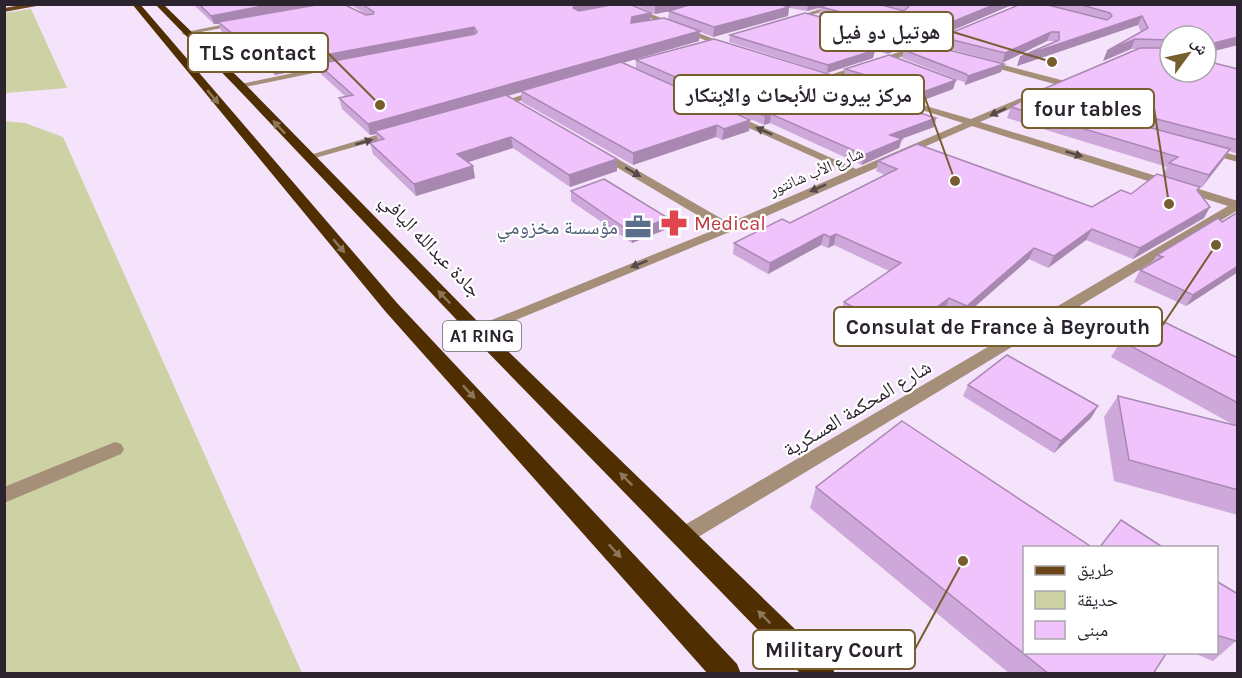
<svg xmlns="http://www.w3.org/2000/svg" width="1242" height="678" font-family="Karla,'Noto Naskh Arabic',sans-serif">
<rect width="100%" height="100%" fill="#f5e2fb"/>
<g fill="#ccd2a4">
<polygon points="31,9 67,88 5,93 5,13"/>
<polygon points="4,121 25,123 63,137 302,673 5,673"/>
</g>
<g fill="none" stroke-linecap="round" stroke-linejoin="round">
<g fill="#a58f79" fill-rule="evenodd">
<polygon points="616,4 626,4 731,46 724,48"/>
<polygon points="836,4 848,4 791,21 786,20"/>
<polygon points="241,21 243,24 185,35 181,33"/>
<polygon points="956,30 963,32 930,47 940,49 940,53 923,50 831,79 824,77 914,47 885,40 885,36 922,45"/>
<polygon points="984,60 1065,81 1066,83 1062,86 981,64 980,62"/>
<polygon points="340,63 343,63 343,67 240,88 236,85"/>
<polygon points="541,89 544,90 544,94 495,108 491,105"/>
<polygon points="1035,92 1038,93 1038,97 980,122 1238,201 1238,210 690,542 683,545 676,542 673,536 676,530 1228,206 972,126 732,231 482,334 477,336 470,331 472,328 719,228 596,155 596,151 604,151 729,223 847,172 729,119 729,115 735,115 856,169 963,123 884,98 884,94 971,119"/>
<polygon points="397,129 400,130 400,134 308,160 303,157"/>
<polygon points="1208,148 1238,156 1238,162 1204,153 1203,151"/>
<polygon points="115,442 121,444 124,449 121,454 4,503 4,487"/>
</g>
<polygon fill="#6a4619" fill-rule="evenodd" points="28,4 47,4 4,12 4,8"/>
<g fill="#4f2e01" fill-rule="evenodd">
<polygon points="132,4 140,4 397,303 737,664 741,674 708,674 385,311"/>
<polygon points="155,4 163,4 244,83 483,327 831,664 835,674 801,674 471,335 236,87"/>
</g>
</g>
<g fill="#cea8da">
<polygon points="193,4 321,4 366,15 367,15 353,6 353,4 614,4 699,41 622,63 750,120 749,131 722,140 716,137 633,165 522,102 521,92 507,96 617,159 617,171 570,187 513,148 468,162 473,166 475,178 416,196 373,154 370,143 378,141 376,134 370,135 342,109 339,98 346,97 321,74 319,66 275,75 221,31 219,24 214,24"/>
<polygon points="633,4 1014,4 923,43 819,16 820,8 807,11 789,8 788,16 713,37 668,19 669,11 655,14"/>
<polygon points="1021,4 1238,4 1238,45 1206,53 1206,36 1170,36 1170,72 1238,69 1238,154 1229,151 1223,160 1202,187 1200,187 1198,190 1204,218 1133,259 1086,240 1048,268 1029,259 962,318 945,310 914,333 905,327 887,340 841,314 844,302 889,271 834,245 828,248 821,245 768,274 733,254 734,243 790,223 885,175 876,171 878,161 1092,207 1131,194 1163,175 1167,167 1007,118 1011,107 1137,49 1131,49 1103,61 1141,32 1138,25 1017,66 1020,57 1055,41 1047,41 1002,63 938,46 941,37"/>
<polygon points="805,13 909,40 907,47 887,54 842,38 842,39 875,50 873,58 827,73 729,42 730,35"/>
<polygon points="904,50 1001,72 965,85 964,82 902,58"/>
<polygon points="636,60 905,107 902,108 936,118 934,127 901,139 899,148 862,165 770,123 764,125 636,68"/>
<polygon points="845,69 956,80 953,89 921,101 844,77"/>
<polygon points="571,191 668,218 667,229 632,243 571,201"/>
<polygon points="1238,212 1238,272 1186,306 1134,282 1140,270 1151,264 1157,255 1222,222"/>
<polygon points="1121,341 1238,358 1238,515 1114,481 1104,417 1118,396 1232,424 1111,357"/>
<polygon points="968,385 1098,406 1091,418 1054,453 963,396"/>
<polygon points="816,487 1153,674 1010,674 810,508"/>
<polygon points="1216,581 1236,641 1213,661 1191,652 1216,652"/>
</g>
<g fill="#a888b1">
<polygon points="273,4 321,4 218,22 219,24 214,24 211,16"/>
<polygon points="579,4 614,4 575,14 573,8 575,5"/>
<polygon points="659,4 693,4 692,7 655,14 655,5"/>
<polygon points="808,4 836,4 821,7 807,11"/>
<polygon points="996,4 1014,4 923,43 925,33"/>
<polygon points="789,7 788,16 713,37 714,27"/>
<polygon points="651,13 650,21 631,23 632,17"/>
<polygon points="1142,16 1138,25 1017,66 1020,57"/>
<polygon points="474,27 475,36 318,64 319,66 275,75 272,65"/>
<polygon points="700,31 699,41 378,133 375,131 376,134 370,135 368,124"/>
<polygon points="1051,32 1047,41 1002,63 1005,53"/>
<polygon points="1238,37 1238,45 1206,53 1206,45"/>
<polygon points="1135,39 1131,49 1103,61 1107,51"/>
<polygon points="909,40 907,47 887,54 889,46"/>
<polygon points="875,50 873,58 827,73 828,65"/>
<polygon points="1004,64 1001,72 965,85 968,76"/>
<polygon points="956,80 953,89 921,101 923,92"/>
<polygon points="907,98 905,107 888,113 891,104"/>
<polygon points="1110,107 1105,118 1104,109"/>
<polygon points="771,114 770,123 764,125 765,116"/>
<polygon points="936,118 934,127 887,144 890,135"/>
<polygon points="750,120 749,131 722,140 724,129"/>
<polygon points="717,125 716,137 633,165 633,153"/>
<polygon points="511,137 513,148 459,165 457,154"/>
<polygon points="902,139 899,148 862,165 864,155"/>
<polygon points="1230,149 1223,160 1202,187 1209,175"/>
<polygon points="617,159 617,171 570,187 569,175"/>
<polygon points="473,166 475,178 416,196 414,184"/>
<polygon points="1210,207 1204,218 1133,259 1140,248"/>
<polygon points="668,218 667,229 632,243 632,233"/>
<polygon points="1092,229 1086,240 1048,268 1054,256"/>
<polygon points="824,234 821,245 768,274 770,263"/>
<polygon points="836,234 834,245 828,248 830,237"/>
<polygon points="1034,248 1029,259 962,318 967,306"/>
<polygon points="1238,266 1238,272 1186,306 1193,295"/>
<polygon points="949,298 945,310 914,333 918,321"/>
<polygon points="909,315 905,327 887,340 891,328"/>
<polygon points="1098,406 1091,418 1054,453 1061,441"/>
</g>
<g fill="#f0c3fd" stroke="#a888b1" stroke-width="1.5">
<polygon points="199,4 273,4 211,16"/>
<polygon points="322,4 343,4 366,15 373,14 374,12 362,4 579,4 575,5 573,8 579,11 616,4 629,4 651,13 632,17 631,23 664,18 700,31 368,124 339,98 353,95 318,64 475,34 477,32 474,27 272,65 218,22"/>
<polygon points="779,4 789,7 714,27 669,11 692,4"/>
<polygon points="829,4 878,4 904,11 909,6 903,4 996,4 925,33 821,7"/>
<polygon points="1021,4 1044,4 1107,20 1112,16 1110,13 1078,4 1238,4 1238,37 1206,45 1206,36 1170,36 1170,40 1135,39 1107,51 1148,28 1142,16 1020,57 1059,40 1059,32 1051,32 1005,53 941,37"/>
<polygon points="805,13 909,40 889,46 843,31 840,33 842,39 875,50 828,65 730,35"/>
<polygon points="714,39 907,98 891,104 936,118 890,135 902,139 864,155 771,114 765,116 636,60"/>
<polygon points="925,44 1004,64 968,76 966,74 904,50"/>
<polygon points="1140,48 1170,48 1170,72 1206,72 1206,61 1238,69 1238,140 1110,107 1104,109 1106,116 1230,149 1209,175 1169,163 1178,157 1011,107 1041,90"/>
<polygon points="889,55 956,80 923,92 845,69"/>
<polygon points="621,62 750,120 724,129 717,125 633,153 521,91"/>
<polygon points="506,95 617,159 569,175 511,137 457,154 473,166 414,184 370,143 384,139 375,131"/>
<polygon points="917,144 1092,207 1121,190 1131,194 1157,174 1200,187 1197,190 1210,207 1140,248 1092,229 1054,256 1034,248 967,306 949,298 918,321 909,315 891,328 844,302 901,263 836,234 830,237 824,234 770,263 734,243 782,219 790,223 897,169 878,161"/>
<polygon points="604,179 668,218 632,233 571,191"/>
<polygon points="1238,212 1238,266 1193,295 1140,270 1163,257 1157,255 1218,218 1222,222"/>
<polygon points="1156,318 1238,358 1238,403 1121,341"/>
<polygon points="1007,355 1098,406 1061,441 968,385"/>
<polygon points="1118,396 1238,426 1238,490 1129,460"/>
<polygon points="902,421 1093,548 1024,548 1024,652 1167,652 1153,674 1049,674 816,487"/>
<polygon points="1121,520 1164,548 1099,548"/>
<polygon points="1216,581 1238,594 1238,639 1236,641 1216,635"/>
</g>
<defs><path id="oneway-solid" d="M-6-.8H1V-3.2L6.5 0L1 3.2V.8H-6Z" transform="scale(1.5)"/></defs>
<g fill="#8d775a">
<use href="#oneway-solid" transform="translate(213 97) rotate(50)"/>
<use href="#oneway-solid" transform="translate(279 127) rotate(-133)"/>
<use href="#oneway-solid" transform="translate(339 246) rotate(50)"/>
<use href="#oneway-solid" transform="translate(444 297) rotate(-134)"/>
<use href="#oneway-solid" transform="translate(469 392) rotate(47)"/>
<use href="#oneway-solid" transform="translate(626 479) rotate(-135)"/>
<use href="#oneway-solid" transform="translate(615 551) rotate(47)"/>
<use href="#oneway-solid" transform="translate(764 617) rotate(-135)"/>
</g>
<g fill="#564948">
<use href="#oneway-solid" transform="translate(998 112) rotate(155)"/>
<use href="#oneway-solid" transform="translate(764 131) rotate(-156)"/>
<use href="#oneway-solid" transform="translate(364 142) rotate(-16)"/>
<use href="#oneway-solid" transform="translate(1074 154) rotate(17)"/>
<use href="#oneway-solid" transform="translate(633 172) rotate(30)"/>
<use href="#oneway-solid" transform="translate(818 188) rotate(156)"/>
<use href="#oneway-solid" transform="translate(639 264) rotate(158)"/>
</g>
<defs>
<g id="pharmacy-bare" transform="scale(2.07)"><path d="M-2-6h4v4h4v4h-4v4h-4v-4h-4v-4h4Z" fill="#e0444e" stroke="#fff" stroke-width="2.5" paint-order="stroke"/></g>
<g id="office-bare" transform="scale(2.07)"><path d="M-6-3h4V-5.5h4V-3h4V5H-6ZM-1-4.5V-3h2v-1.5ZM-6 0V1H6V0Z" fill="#5c6f8a" stroke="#fff" stroke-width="2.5" paint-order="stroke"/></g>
</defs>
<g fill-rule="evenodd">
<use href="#pharmacy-bare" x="674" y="223"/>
<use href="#office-bare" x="638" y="227"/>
</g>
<g text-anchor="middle" stroke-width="4.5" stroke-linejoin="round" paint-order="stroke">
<g font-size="16" fill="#2b242e" stroke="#fff">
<text transform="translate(816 171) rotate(-23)" y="6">شارع الأب شانتور</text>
</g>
<rect fill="#fff" stroke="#6b666d" stroke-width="1.5" x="443" y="321" width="78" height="30" rx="4.5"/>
<g font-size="18" font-weight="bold" fill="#2b242e">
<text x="482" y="342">A1 RING</text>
</g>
<g font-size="20" fill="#be3a42" stroke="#fff" text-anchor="start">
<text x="694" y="230">Medical</text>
</g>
<g font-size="20" fill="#4e5e75" stroke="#fff" text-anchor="end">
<text x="618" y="234">مؤسسة مخزومي</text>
</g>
<g font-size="20" fill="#2b242e" stroke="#fff">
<text transform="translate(431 245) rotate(46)" y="7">جادة عبدالله اليافي</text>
<text transform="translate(857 408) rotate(-31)" y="7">شارع المحكمة العسكرية</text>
</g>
</g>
<path fill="none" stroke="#775e2f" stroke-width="2" d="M1052 62L953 32M380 105L328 53M955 181L924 95M1169 204L1154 108M1216 245L1162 326M963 561L915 649"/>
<g fill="#775e2f" stroke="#fff" stroke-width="2">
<circle cx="1052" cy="62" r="6"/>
<circle cx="380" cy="105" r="6"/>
<circle cx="955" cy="181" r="6"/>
<circle cx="1169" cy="204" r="6"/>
<circle cx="1216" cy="245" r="6"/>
<circle cx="963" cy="561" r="6"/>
</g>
<g fill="#fff" stroke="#775e2f" stroke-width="2">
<rect x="820" y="12" width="133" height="39" rx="6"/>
<rect x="188" y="33" width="140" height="39" rx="6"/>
<rect x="674" y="75" width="250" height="39" rx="6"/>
<rect x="1022" y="89" width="132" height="39" rx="6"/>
<rect x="834" y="307" width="328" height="39" rx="6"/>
<rect x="753" y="630" width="162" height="39" rx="6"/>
</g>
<g font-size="21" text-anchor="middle" font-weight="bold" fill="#2b242e">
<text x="886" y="39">هوتيل دو فيل</text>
<text x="258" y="60">TLS contact</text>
<text x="799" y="102">مركز بيروت للأبحاث والإبتكار</text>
<text x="1088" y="116">four tables</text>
<text x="998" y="334">Consulat de France à Beyrouth</text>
<text x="834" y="657">Military Court</text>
</g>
<rect width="1242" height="678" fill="none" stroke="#2b242e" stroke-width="12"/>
<rect x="1023" y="546" width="195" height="108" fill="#ffffff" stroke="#aaa7ab" stroke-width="1.5"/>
<rect x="1035" y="566" width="30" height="9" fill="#6a4619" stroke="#aaa7ab" stroke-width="1.5"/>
<text x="1077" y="576" font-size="18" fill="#2b242e">طريق</text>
<rect x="1035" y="591" width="30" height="18" fill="#ccd2a4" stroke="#aaa7ab" stroke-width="1.5"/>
<text x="1077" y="606" font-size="18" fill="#2b242e">حديقة</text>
<rect x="1035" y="621" width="30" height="18" fill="#f0c3fd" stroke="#aaa7ab" stroke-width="1.5"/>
<text x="1077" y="636" font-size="18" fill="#2b242e">مبنى</text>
<g transform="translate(1188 54) rotate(57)"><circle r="28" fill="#ffffff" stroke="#aaa7ab" stroke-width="1.5"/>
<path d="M0-4.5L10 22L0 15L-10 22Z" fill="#775e2f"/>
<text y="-9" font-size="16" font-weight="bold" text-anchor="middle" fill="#2b242e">ش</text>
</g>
</svg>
